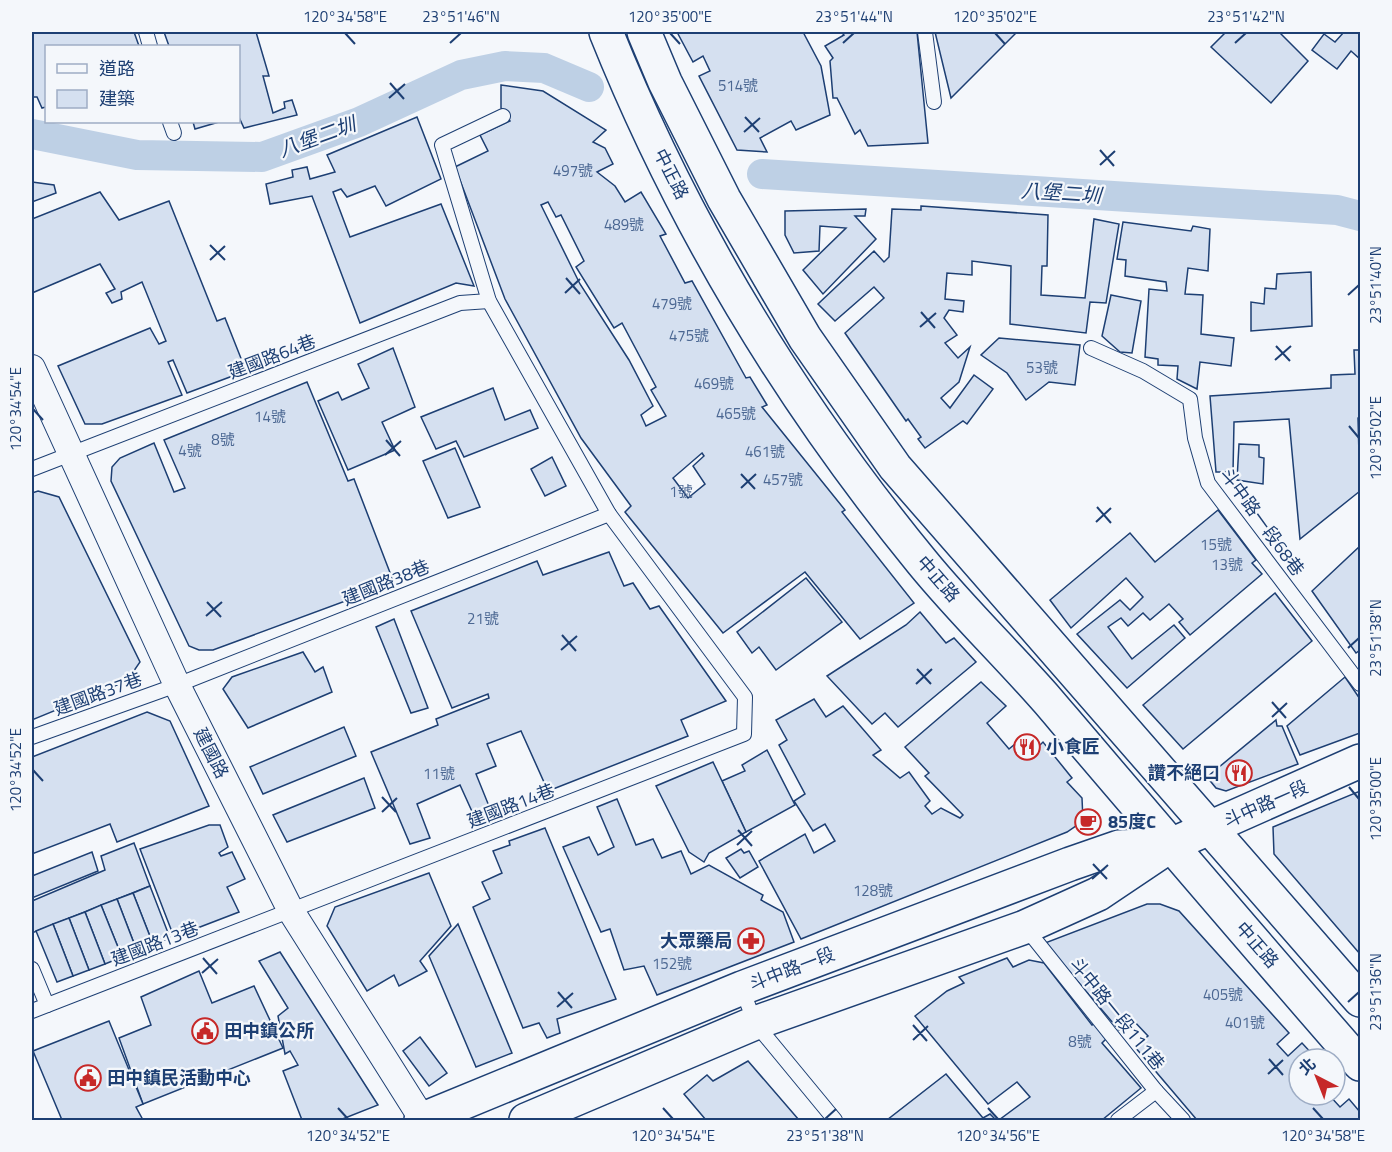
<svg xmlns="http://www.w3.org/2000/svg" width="1392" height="1152" font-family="'Titillium Web','Noto Sans TC',sans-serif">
<rect width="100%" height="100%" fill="#f4f7fb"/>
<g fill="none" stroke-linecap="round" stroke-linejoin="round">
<g stroke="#bed0e5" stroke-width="30">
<polyline points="32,134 137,155 262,157 359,122 461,75 505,66 544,68 589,87"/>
<polyline points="762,174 1337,210 1360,216"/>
</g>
</g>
<g fill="#d5e0f0" stroke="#1d3f73" stroke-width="1.5" fill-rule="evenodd">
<polygon points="32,32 134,32 139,46 46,46 46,107 42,108 37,97 32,97"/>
<polygon points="164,32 256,32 269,76 263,76 273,113 285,108 284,102 292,100 297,115 244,128 238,115 238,46 169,46"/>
<polygon points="677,32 803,32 821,66 830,115 796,130 791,121 760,138 767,152 737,150 699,76 710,71 703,56 693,62"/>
<polygon points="841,32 917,32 928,143 868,146 860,130 855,134 837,98 833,98 830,61 833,58 825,46 844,35"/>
<polygon points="935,32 1017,32 951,98"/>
<polygon points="1226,32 1279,32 1308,61 1271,103 1211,47"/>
<polygon points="1344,32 1360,32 1360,59 1351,51 1337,69 1312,50 1324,34 1335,42"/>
<path d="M 501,85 L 543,91 L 606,130 L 593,142 L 605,148 L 613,164 L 597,172 L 615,186 L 625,202 L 641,192 L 666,234 L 660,236 L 685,283 L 692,281 L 746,378 L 750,377 L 767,405 L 762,407 L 845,510 L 842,512 L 914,603 L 860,639 L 805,572 L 723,633 L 625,512 L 631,506 L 581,438 L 505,299 L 455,167 L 488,151 L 480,135 L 510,121 L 501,108 ZM 548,202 L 556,217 L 561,215 L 584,261 L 576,267 L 614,328 L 622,323 L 656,387 L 651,390 L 666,416 L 646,426 L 641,415 L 653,406 L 629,360 L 580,284 L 541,205 ZM 702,453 L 704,456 L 693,466 L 705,484 L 688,498 L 673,478 Z"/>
<polygon points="417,117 441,179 386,206 375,186 347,197 341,189 333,192 350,237 441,204 474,286 456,283 360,323 312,196 270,204 266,184 293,177 292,170 307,167 310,179 335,172 327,155"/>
<polygon points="193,122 219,122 195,129"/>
<polygon points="32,182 54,185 56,193 32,202"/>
<polygon points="100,192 119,220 169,201 217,321 225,318 246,371 187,393 173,360 168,362 182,395 102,424 85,424 58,366 150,328 159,344 166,341 142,282 121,292 122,299 112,303 106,293 115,289 100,264 32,293 32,219"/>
<polygon points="921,206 1048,215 1047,266 1042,266 1041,295 1085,298 1094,219 1119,224 1106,303 1090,302 1086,333 1010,324 1011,266 972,261 972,275 947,273 945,299 964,301 963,312 949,310 944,318 957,335 945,343 958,358 970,347 959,382 941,398 950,408 974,375 993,389 967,424 963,421 925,448 918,439 921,437 908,419 906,421 845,333 884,298 874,287 835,321 818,304 874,251 884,262 889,257 892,209 921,210"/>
<polygon points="866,209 865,216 855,216 876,239 823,294 803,270 846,228 820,226 819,251 794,253 785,235 785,211"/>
<polygon points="1123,222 1191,231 1193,226 1210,229 1208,271 1188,268 1185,294 1203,295 1201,334 1234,338 1231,366 1200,362 1197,389 1177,379 1178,366 1158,365 1158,359 1145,357 1149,289 1167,291 1166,282 1125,276 1126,260 1117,259"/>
<polygon points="1311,272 1312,326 1251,331 1251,302 1264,304 1265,288 1276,289 1277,274"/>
<polygon points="1111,295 1141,301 1132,353 1120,352 1102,336"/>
<polygon points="999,338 1080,345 1075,385 1049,382 1026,400 1007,373 981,355"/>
<polygon points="393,348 415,407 382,422 395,450 348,470 318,401 338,392 342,400 369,388 358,364"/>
<polygon points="1354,350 1360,350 1360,416 1358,418 1360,491 1300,539 1289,419 1234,422 1233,472 1216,472 1210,396 1331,388 1331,375 1355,374"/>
<polygon points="307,382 348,481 354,479 394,583 213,650 199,650 189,646 111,481 112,467 120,458 154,443 174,492 185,488 164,440"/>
<polygon points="493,388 505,420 530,410 538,428 464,457 456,441 436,449 421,417"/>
<polygon points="1239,444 1259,445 1259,457 1264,458 1263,484 1237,480"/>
<polygon points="455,448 480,507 448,518 423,461"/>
<polygon points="552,457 566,486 545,496 531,469"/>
<polygon points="38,491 59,497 140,662 127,681 32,720 32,493"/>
<polygon points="1218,510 1256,560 1252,563 1262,574 1190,635 1179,622 1183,619 1169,604 1150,620 1143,613 1128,626 1121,618 1108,627 1132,659 1174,625 1185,638 1127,688 1077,634 1120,600 1130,610 1143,597 1126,578 1071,628 1050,600 1130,533 1155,562"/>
<polygon points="1360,546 1360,650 1356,653 1312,591"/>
<polygon points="609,552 624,586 633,583 650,609 659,606 726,701 681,720 688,736 548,791 521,731 487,744 496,766 476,774 491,811 475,818 460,785 417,804 430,838 410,844 371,752 438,725 436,719 489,698 488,694 452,708 411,611 537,561 543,575"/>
<polygon points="806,578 842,622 776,670 759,647 752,653 737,632"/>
<polygon points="1275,593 1312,641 1183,749 1143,705"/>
<polygon points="920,612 946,643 954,638 976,662 898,727 885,713 872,724 827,676 906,625"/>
<polygon points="394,619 428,708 411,713 376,627"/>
<polygon points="303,652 315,672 323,667 332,692 248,728 223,689 232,677"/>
<polygon points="1345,677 1360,699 1360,733 1300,755 1287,726"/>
<polygon points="981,682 1006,706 987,723 1009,749 1026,735 1037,748 1043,742 1072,778 1067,782 1082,798 1083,821 1067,832 801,939 759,861 805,834 814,853 835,841 825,824 813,831 794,801 805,794 779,745 787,740 776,720 814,699 826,717 843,706 881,750 873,755 900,778 909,772 930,801 925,806 932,814 941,808 960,818 963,815 925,776 929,773 905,747"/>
<polygon points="147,712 170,721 209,806 117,842 110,824 32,854 32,757"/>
<polygon points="1276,720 1277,726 1282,726 1298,764 1226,791 1216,788 1207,777"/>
<polygon points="344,727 356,756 263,794 250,767"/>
<polygon points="767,750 795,805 746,832 722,781 745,771 742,765"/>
<polygon points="713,762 746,832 709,853 704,862 689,852 656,786"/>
<polygon points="364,778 375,808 287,842 273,815"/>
<polygon points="1360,791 1360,954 1274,854 1273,827"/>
<polygon points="617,799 636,845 653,839 662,858 681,851 691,874 709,865 763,895 761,900 783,912 794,942 657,995 644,966 624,970 610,929 601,932 563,847 589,837 598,855 614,847 597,807"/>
<polygon points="209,825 220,825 228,847 219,853 221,856 232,852 245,879 227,887 239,912 174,937 140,849"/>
<polygon points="545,828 616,999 557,1019 560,1033 547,1038 539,1023 523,1028 473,907 490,899 482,882 502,873 493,851 510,845 509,841"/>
<polygon points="134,843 150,886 32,933 32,901 105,870 101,856"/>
<polygon points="741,849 744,853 749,851 758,867 740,878 726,858"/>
<polygon points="92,852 98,871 32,898 32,876"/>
<polygon points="429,873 451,926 420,961 427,971 399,986 394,975 367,991 327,926 335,907"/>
<polygon points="150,886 170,938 153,944 133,893"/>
<polygon points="133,893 153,944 137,951 117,899"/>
<polygon points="117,899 137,951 122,957 101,905"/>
<polygon points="1147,904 1160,904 1179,911 1289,1033 1277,1044 1288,1056 1302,1043 1314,1056 1311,1059 1299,1059 1299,1095 1329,1095 1340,1107 1349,1099 1360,1112 1360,1120 1197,1120 1135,1047 1148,1036 1132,1019 1119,1030 1045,943"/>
<polygon points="101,905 122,957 105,964 85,912"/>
<polygon points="85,912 105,964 89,970 69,918"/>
<polygon points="69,918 89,970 73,976 53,924"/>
<polygon points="53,924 73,976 57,982 36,931"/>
<polygon points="458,924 512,1053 476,1067 429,956"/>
<polygon points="280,952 378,1105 340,1120 302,1120 283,1071 298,1065 290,1051 285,1054 278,1016 288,1008 259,961"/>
<polygon points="1007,958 1013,967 1029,960 1044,963 1092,1025 1096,1023 1107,1038 1102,1043 1141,1088 1102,1120 999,1120 1030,1097 1017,1082 988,1104 915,1016 947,991 964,983 959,977"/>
<polygon points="199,971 212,1003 254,986 283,1048 143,1104 119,1038 151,1025 141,997"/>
<polygon points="109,1021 143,1104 136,1107 143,1120 62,1120 33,1051"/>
<polygon points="420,1037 447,1073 429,1086 403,1051"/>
<polygon points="748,1061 799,1120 706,1120 684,1094 707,1075 713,1081"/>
<polygon points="946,1074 983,1118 990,1114 996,1120 887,1120"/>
</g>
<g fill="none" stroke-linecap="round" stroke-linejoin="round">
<g stroke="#1d3f73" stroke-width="16">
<g id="lane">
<polyline points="146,32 150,46"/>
<polyline points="925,32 934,102"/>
<polyline points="170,122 174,133"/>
<polyline points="1091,348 1143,371 1190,399 1195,438 1208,483 1360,684"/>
<polyline points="32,469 460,303 489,301"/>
<polyline points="32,737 177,685 609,514"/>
<polyline points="1025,927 1156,1091 1183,1120"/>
<polyline points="32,969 47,1005"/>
<polyline points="742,989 755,1023 835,1120"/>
<polyline points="32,1011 744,734 745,697 609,514 489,301 442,145 503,116"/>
<polyline points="1118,1120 1156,1091"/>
</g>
</g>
<g stroke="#1d3f73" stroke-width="28">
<polyline id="street" points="32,368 177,685 291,911 423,1120"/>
</g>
<g stroke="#1d3f73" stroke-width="36">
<g id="secondary">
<path d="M 606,32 C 683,224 791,402 922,562 C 962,611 1007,654 1048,701 C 1152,823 1255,944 1360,1064"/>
<polyline points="644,32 665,82 724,199 805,338 895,467 1360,1000"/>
<polyline points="421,1120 742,988 1070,864 1119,847 1171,845"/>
<polyline points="526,1120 755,1023 1025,927 1098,894 1171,845 1360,761"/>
</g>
</g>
<use href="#lane" stroke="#f4f7fb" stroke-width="14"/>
<use href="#street" stroke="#f4f7fb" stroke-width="26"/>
<use href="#secondary" stroke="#f4f7fb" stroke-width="33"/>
</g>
<path fill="none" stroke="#1d3f73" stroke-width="2" d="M 345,33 L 355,44M 670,33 L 680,44M 995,33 L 1005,44M 450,43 L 461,33M 843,43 L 854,33M 1235,43 L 1246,33M 390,83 L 404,99M 389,98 L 405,84M 745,117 L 759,132M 744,132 L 760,118M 1100,150 L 1114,166M 1100,165 L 1115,151M 210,245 L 225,260M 210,260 L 225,246M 566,278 L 580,294M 565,293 L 580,279M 1348,295 L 1359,285M 921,312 L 935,328M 920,327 L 936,313M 1276,346 L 1290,361M 1275,360 L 1291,346M 33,409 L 43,420M 1349,426 L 1359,438M 386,440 L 400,456M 385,455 L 401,441M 741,474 L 755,489M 741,488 L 756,474M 1097,507 L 1111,523M 1096,522 L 1111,508M 207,602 L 221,617M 206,616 L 222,602M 562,635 L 576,651M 1348,648 L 1359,638M 561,650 L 577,636M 917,669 L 931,684M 916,684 L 932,669M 1272,702 L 1286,718M 1272,717 L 1287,703M 33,770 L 43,781M 1349,787 L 1359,799M 382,797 L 396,812M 382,812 L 397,798M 738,830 L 752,846M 737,845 L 752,831M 1093,864 L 1107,879M 1092,879 L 1108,865M 203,958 L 217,974M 202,973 L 218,959M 558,992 L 572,1008M 1348,1002 L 1359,992M 557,1007 L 573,993M 913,1025 L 927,1041M 913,1040 L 928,1026M 1269,1059 L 1283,1075M 1268,1074 L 1283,1060M 338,1108 L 348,1119M 663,1108 L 673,1119M 988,1108 L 998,1119M 1313,1108 L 1323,1119M 825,1119 L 836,1109"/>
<defs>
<g id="restaurant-ring" transform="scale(1.35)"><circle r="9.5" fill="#f4f7fb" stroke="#c62828" stroke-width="1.5"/><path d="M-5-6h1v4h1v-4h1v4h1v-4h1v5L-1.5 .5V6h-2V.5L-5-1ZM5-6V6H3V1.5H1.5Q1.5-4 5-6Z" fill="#c62828"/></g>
<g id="cafe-ring" transform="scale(1.35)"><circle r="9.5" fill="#f4f7fb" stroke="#c62828" stroke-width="1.5"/><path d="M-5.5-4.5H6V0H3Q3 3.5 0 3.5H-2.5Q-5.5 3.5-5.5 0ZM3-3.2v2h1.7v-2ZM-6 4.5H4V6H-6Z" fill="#c62828"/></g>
<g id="pharmacy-ring" transform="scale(1.35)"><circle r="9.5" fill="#f4f7fb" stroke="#c62828" stroke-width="1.5"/><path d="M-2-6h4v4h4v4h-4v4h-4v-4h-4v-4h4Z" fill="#c62828"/></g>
<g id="civic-ring" transform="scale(1.35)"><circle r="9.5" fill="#f4f7fb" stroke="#c62828" stroke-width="1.5"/><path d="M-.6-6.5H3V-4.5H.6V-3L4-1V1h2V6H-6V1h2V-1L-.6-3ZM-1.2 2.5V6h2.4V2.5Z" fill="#c62828"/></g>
</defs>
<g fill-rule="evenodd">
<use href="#restaurant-ring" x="1027" y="747"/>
<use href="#restaurant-ring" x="1239" y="773"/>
<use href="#cafe-ring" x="1088" y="822"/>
<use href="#pharmacy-ring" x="751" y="941"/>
<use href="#civic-ring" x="205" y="1031"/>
<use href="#civic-ring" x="88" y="1078"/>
</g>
<g text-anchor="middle" stroke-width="4.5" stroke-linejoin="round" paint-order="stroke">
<g font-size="15" fill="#4b6792">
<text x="738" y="91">514號</text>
<text x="573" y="176">497號</text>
<text x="624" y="230">489號</text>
<text x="672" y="309">479號</text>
<text x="689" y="341">475號</text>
<text x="1042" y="373">53號</text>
<text x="714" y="389">469號</text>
<text x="736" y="419">465號</text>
<text x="270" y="422">14號</text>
<text x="223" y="445">8號</text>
<text x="190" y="456">4號</text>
<text x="765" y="457">461號</text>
<text x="783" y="485">457號</text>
<text x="681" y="497">1號</text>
<text x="1216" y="550">15號</text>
<text x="1227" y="570">13號</text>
<text x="483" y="624">21號</text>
<text x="439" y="779">11號</text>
<text x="873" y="896">128號</text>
<text x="672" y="969">152號</text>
<text x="1223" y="1000">405號</text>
<text x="1245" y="1028">401號</text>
<text x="1080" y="1047">8號</text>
</g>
<g font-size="18" fill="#1d3f73" stroke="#f4f7fb">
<text transform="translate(671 174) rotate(63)" y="6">中正路</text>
<text transform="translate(272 357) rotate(-21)" y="6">建國路64巷</text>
<text transform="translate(1262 522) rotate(54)" y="6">斗中路一段68巷</text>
<text transform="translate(938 579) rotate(49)" y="6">中正路</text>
<text transform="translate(386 583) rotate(-22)" y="6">建國路38巷</text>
<text transform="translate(98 694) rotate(-20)" y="6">建國路37巷</text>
<text transform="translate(211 753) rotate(63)" y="6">建國路</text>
<text transform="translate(1266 804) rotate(-24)" y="6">斗中路一段</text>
<text transform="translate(511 806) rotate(-21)" y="6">建國路14巷</text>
<text transform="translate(155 944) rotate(-21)" y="6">建國路13巷</text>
<text transform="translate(1257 945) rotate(49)" y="6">中正路</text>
<text transform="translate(792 969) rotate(-21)" y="6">斗中路一段</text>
<text transform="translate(1117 1014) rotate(51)" y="6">斗中路一段111巷</text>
</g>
<g font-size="18" font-weight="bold" fill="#1d3f73" stroke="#f4f7fb" text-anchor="start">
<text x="1046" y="753">小食匠</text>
<text x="1220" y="779" text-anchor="end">讚不絕口</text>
<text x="1108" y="828">85度C</text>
<text x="732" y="947" text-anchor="end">大眾藥局</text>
<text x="224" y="1037">田中鎮公所</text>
<text x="107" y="1084">田中鎮民活動中心</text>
</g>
<g font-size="20" font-style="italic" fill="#1d3f73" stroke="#f4f7fb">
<text transform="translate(317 137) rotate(-20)" y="7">八堡二圳</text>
<text transform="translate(1061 193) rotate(4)" y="7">八堡二圳</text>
</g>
</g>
<rect width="1392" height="1152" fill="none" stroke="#f4f7fb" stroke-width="66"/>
<rect x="45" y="45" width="195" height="78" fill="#f4f7fb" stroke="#9eadc5" stroke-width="1.5"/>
<rect x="57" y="64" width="30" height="9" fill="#f4f7fb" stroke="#9eadc5" stroke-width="1.5"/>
<text x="99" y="75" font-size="18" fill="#1d3f73">道路</text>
<rect x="57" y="90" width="30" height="18" fill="#d5e0f0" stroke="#9eadc5" stroke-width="1.5"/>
<text x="99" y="105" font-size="18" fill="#1d3f73">建築</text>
<g transform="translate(1317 1077) rotate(318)"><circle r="28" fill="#f4f7fb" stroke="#9eadc5" stroke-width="1.5"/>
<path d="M0-4.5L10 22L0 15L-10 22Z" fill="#c62828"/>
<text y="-9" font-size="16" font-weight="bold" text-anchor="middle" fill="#1d3f73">北</text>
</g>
<rect x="33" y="33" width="1326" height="1086" fill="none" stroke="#1d3f73" stroke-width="2"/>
<g font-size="15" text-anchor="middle" fill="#1d3f73">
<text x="345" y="22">120°34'58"E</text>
<text x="461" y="22">23°51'46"N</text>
<text x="670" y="22">120°35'00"E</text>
<text x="854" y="22">23°51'44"N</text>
<text x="995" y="22">120°35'02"E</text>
<text x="1246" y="22">23°51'42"N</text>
<text transform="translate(1376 285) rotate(-90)" y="5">23°51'40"N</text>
<text transform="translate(16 409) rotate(-90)" y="5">120°34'54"E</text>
<text transform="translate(1376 438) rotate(-90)" y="5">120°35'02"E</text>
<text transform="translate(1376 638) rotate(-90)" y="5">23°51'38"N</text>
<text transform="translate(16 770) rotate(-90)" y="5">120°34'52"E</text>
<text transform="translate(1376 799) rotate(-90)" y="5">120°35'00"E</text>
<text transform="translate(1376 992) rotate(-90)" y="5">23°51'36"N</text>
<text x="348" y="1141">120°34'52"E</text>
<text x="673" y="1141">120°34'54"E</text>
<text x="825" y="1141">23°51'38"N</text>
<text x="998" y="1141">120°34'56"E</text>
<text x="1323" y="1141">120°34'58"E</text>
</g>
</svg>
